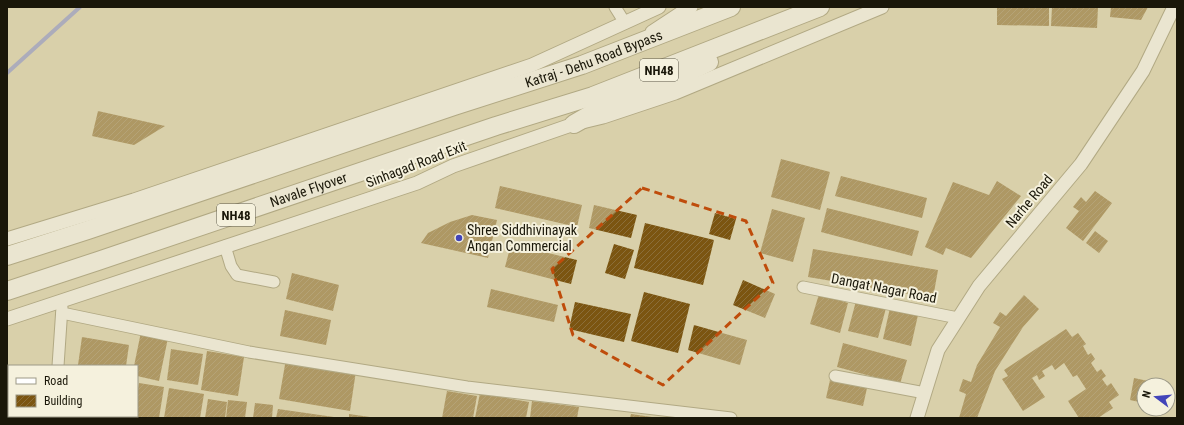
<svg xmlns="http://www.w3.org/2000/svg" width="1184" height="425" font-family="'Roboto Condensed',sans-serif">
<defs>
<pattern id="building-hatch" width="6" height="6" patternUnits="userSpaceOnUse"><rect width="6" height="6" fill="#7b5511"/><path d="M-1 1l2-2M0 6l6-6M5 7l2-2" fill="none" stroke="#8b6e3a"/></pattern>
</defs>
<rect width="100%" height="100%" fill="#d9d0aa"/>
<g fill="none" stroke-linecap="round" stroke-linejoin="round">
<polyline stroke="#7682d0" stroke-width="4" points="7,73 80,7"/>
</g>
<g fill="url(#building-hatch)">
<polygon points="997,7 1049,7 1049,26 997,25"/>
<polygon points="1052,7 1098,7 1097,28 1051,26"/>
<polygon points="1111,7 1148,7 1141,20 1110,17"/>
<polygon points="98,111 165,126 134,145 92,136"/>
<polygon points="781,159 830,172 820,210 771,197"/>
<polygon points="841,176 927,198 922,218 835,196"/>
<polygon points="997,181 1021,196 971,258 946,248 943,255 925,247 953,182 989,195"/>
<polygon points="500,186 582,205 577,227 495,208"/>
<polygon points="1095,191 1112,203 1083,241 1066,228 1079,211 1073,207 1081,197 1086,202"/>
<polygon points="594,205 637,215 631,238 589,228"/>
<polygon points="827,208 919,231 912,256 821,232"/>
<polygon points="772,209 805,218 793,262 760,253"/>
<polygon points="715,213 736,219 730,240 709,234"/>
<polygon points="472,215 497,220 488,258 421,243 428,233 450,222"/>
<polygon points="645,223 714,240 703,285 634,268"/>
<polygon points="1095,231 1108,241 1099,253 1086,243"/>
<polygon points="511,244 577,260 571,284 505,267"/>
<polygon points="614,244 634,250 625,279 605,273"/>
<polygon points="813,249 938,270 933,298 808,277"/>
<polygon points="292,273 339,285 333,311 286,299"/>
<polygon points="743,280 775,294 765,318 733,305"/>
<polygon points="491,289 558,305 554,322 487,307"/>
<polygon points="644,292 690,304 678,353 631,341"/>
<polygon points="819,294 848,303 840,333 810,324"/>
<polygon points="1024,295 1039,309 1023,327 995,371 977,418 959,418 966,394 959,391 963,379 971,382 977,365 1000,327 993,323 1000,312 1006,316"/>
<polygon points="856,301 886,308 878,338 848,331"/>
<polygon points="575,302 631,314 624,342 569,329"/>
<polygon points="890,308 918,315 911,346 883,339"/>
<polygon points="285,310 331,320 326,345 280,336"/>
<polygon points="694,325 747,340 740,365 688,350"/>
<polygon points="1066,329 1072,337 1078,333 1086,344 1083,346 1088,355 1091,353 1095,359 1091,363 1097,372 1101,369 1106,376 1102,379 1107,386 1111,383 1119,395 1109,402 1113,408 1098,418 1079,418 1068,401 1086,389 1077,375 1073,377 1064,363 1055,370 1052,365 1042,371 1045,376 1039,380 1037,375 1032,378 1045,397 1023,411 1002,379 1008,376 1004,370"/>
<polygon points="141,332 168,338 159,381 137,376 137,366 134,366"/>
<polygon points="82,337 129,345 126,366 86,366 78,365"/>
<polygon points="843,343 907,360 900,384 837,367"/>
<polygon points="171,349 203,354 198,385 167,380"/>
<polygon points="207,351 244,357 238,396 201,390"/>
<polygon points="286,359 356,371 350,411 279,399"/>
<polygon points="1134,378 1162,384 1162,385 1144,385 1144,403 1130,400"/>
<polygon points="830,380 867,388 863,406 826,398"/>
<polygon points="139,383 164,387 159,418 134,418 134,416 137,416 137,396"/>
<polygon points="169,388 204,394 200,418 164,418"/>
<polygon points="447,391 477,396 473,418 442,418"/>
<polygon points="480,393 529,402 526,418 475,418"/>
<polygon points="208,399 227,402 225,418 205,418"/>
<polygon points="228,400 247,402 245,418 226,418"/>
<polygon points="532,401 579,407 577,418 530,418"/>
<polygon points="255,403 273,405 272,418 253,418"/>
<polygon points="278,409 334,417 334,418 276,418"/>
<polygon points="349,414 370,417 370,418 349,418"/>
<polygon points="631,414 652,417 652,418 630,418"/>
<rect x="65" y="416" width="63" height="2"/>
</g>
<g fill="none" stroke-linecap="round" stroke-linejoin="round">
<g stroke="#827a56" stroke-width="13">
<g id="minor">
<polyline points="615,7 625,23"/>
<polyline points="225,246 231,266 237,275 274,282"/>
<polyline points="803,287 958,318"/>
<polyline points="62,313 249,352 467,387 731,418"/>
<polyline points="58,366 62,307"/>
<polyline points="835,376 925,393"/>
<polyline points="54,418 54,416"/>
</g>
</g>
<g stroke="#827a56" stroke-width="15">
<g id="tertiary">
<polyline points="652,32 684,11 691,7"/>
<polyline points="7,239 134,200 532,65 659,7"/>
<polyline points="7,319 417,183 453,166 574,124 603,117 675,93 882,7"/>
<polyline points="917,418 938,350 979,286 1081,164 1143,71 1174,7"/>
</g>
</g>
<g stroke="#827a56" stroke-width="20">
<g id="trunk">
<polyline points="574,124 600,109 662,84 709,62"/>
<path id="s1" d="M 7,256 L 88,230 L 454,106 L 582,65 L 731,7"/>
<path id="s2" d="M 7,291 L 98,261 L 496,126 L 593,96 L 820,7"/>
</g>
</g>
<use href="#minor" stroke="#fff" stroke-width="11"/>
<use href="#tertiary" stroke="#fff" stroke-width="13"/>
<use href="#trunk" stroke="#fff" stroke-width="18"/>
</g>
<path d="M0 0H1184V425H0ZM 642,188 L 746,221 L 773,283 L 663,385 L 573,335 L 552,269 Z" fill="#d9d0aa" fill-opacity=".55" fill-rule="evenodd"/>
<path fill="none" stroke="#bf4c0b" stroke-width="3" stroke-dasharray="8 5" stroke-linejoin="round" d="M 642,188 L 746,221 L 773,283 L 663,385 L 573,335 L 552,269 Z"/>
<circle fill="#4244b9" stroke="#f5f1dd" stroke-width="1.5" cx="459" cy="238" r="4"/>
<g text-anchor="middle" stroke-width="4" stroke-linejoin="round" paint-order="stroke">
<g fill="#f5f1dd" stroke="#5c5849" stroke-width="1">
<rect x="640" y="59" width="38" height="22" rx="3"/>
<rect x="217" y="204" width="38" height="22" rx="3"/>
</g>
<g font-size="13" font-weight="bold" fill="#1a1709">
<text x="659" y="75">NH48</text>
<text x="236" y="220">NH48</text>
</g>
<g font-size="14" fill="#1a1709" stroke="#f5f1dd">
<text dy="5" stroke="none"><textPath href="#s1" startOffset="619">Katraj - Dehu Road Bypass</textPath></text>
<text transform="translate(416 164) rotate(-21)" y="5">Sinhagad Road Exit</text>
<text dy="5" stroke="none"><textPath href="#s2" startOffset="318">Navale Flyover</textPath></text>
<text transform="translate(1029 201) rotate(-50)" y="5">Narhe Road</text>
<text transform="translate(884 288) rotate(11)" y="5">Dangat Nagar Road</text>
</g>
<g font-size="14" fill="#1a1709" stroke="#f5f1dd" text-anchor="start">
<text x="467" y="235">Shree Siddhivinayak<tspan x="467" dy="16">Angan Commercial</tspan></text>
</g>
</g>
<rect width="1184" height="425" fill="none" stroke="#1a1709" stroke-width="16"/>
<rect x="8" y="365" width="130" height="52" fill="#f5f1dd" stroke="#9d9a88"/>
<rect x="16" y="378" width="20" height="6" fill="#ffffff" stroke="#9d9a88"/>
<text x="44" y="385" font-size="12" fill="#1a1709">Road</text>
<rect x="16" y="395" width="20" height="12" fill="url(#building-hatch)" stroke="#9d9a88"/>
<text x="44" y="405" font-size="12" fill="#1a1709">Building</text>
<g transform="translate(1156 397) rotate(286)"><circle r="19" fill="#f5f1dd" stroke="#9d9a88"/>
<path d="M0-3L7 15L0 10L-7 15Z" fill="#4244b9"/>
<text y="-6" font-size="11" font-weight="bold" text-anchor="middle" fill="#1a1709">N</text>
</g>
</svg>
